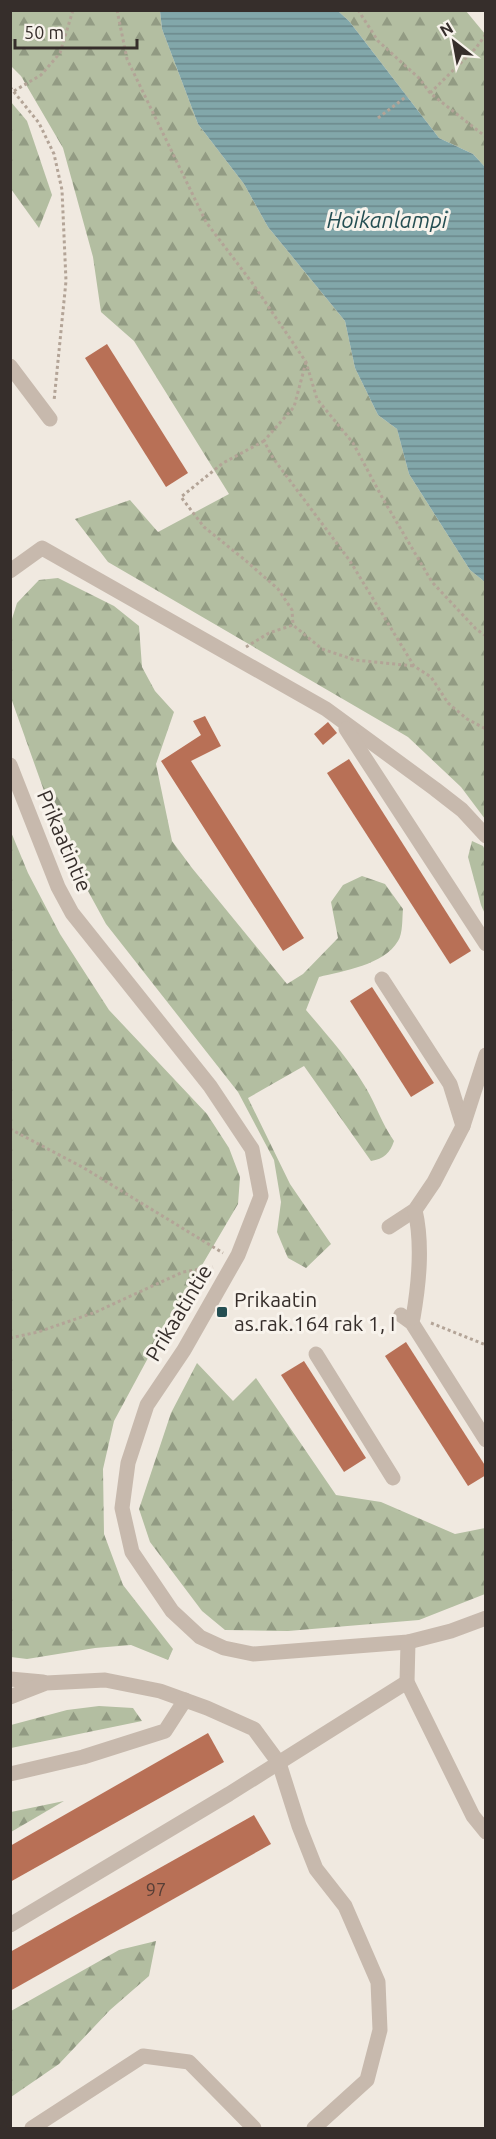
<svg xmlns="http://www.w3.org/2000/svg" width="496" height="2139" font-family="Ubuntu,sans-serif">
<defs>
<pattern id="forest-firs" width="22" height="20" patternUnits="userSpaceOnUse" patternTransform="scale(1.5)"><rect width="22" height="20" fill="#b3bea1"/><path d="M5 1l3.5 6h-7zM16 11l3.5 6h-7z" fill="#929b83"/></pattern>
<pattern id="water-rules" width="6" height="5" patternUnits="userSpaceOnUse" patternTransform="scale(1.5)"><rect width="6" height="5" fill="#82a7aa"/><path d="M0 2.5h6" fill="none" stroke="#6b888b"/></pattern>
</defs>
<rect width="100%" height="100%" fill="#f0e9e0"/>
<g fill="url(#forest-firs)">
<polygon points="10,11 160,11 162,29 198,124 244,184 268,227 345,321 355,368 378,415 397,429 409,474 470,570 485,582 485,819 461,787 408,737 108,562 75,519 130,500 158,532 229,494 134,341 101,312 93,257 63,148 21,76 11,66"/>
<polygon points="338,11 466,11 485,34 485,167 473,154 439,138 349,21"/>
<polygon points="11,102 27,121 52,195 39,228 11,189"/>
<path d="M 58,578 L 114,606 L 139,626 L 142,667 L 155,691 L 174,712 L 156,764 L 172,841 L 192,868 L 287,984 L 303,974 L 338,938 L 331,902 L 343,885 L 362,876 L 385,884 L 403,909 C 402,919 403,933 398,941 C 384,965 343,971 319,977 L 306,1010 C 327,1035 349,1059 366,1088 C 376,1105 382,1124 394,1141 C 390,1153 384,1159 371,1161 L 304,1066 L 248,1098 L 290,1184 L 331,1244 L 306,1268 L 288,1258 L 282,1244 L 277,1232 L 281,1202 L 274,1160 L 238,1092 L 106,924 L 64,847 L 11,698 L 11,622 L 17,603 L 39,580 Z"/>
<polygon points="11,832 28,873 60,934 109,1010 207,1114 229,1148 240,1177 238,1204 155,1345 114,1421 103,1469 104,1534 123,1585 173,1649 168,1660 131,1645 95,1648 27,1659 11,1657"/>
<polygon points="472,841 483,846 485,850 485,914 481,905 468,857"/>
<polygon points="197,1363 233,1401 256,1378 336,1495 381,1502 455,1534 485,1528 485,1594 419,1620 288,1631 225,1630 202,1611 150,1542 139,1509 171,1413"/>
<polygon points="99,1706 133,1708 142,1721 11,1748 11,1725 67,1710"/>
<polygon points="64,1801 11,1832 11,1812"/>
<polygon points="156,1941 149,1976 110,2010 59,2064 11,2097 11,2011 119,1950"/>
</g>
<polygon fill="url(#water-rules)" points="160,11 338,11 349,21 439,138 473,154 485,167 485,582 470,570 409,474 397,429 378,415 355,368 345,321 268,227 244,184 198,124 162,29"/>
<g fill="#b87056">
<polygon points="107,344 188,473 166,487 85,358"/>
<polygon points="205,716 221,746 191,761 304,938 283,951 161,761 201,735 193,721"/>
<polygon points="328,722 337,733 323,745 314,734"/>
<polygon points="349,759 471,951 450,964 327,773"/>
<polygon points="372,987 434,1083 411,1097 350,1001"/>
<polygon points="406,1342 486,1467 486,1475 468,1486 385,1356"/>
<polygon points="304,1361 366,1458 344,1472 281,1375"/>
<polygon points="208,1733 224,1762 10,1882 10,1846"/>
<polygon points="254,1815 271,1844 10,1991 10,1952"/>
</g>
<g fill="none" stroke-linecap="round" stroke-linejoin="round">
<g stroke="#b3a497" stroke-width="3" stroke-dasharray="3 3" stroke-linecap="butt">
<polyline points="117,10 127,59 206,222 253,284 306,362 317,399 353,443 383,499 432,582 476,629 486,636"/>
<polyline points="358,10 378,41 420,79 430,93 486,137"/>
<polyline points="10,87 39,123 54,154 62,190 66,281 54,401"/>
<polyline points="14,91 41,75 60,53 73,10"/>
<polyline points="430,93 476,48 486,34"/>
<polyline points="378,118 407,96"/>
<polyline points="306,362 294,407 264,441 273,458 350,561 414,666 431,677 448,703 467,719 486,729"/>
<polyline points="264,441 223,463 181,497 204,527 245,560 278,589 292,610 293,625"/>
<polyline points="246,647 269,633 293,625 322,649 355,660 414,666"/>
<polyline points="10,1129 84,1168 223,1253"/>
<polyline points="431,1323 486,1345"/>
<polyline points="10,1338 38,1332 96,1312 183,1272 213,1267"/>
</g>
<g stroke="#c7b9ad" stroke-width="15">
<polyline points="10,366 50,419"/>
<polyline points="10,571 42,548 326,709 435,789 462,810 486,836"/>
<polyline points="346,729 486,944"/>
<polyline points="10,765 58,887 72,913 210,1086 252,1149 261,1196 238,1255 184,1350 147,1405 128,1463 122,1508 132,1552 172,1611 200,1637 224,1648 253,1654 408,1642 451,1631 486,1618"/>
<polyline points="382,979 450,1084 463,1126"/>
<polyline points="389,1227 415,1210 434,1182 463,1126 486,1055"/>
<polyline points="401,1315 412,1323 486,1440"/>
<path d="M 413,1318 C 419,1283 423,1245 415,1210"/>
<polyline points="316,1354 393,1478"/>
<polyline points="408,1642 407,1682 473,1816 486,1832"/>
<polyline points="10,1679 43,1682"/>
<polyline points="10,1697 46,1683 105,1680 160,1691 207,1708 254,1729 279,1763 299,1826 316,1869 345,1906 378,1982 380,2030 367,2080 314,2128"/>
<polyline points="10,1774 83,1757 165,1731 185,1700"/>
<polyline points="10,1925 229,1794 407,1682"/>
<polyline points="32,2128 143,2056 189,2062 254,2128"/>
</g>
</g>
<rect fill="#254f53" stroke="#f8f3ec" stroke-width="2" x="216" y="1306" width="12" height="12" rx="3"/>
<g text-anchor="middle" stroke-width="6" stroke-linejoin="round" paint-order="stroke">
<g font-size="18" fill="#563e36">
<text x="156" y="1896">97</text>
</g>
<g font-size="21" fill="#362e2b" stroke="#f8f3ec">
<text transform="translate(64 841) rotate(67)" y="7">Prikaatintie</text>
<text transform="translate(179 1313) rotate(-59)" y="7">Prikaatintie</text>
</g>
<g font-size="21" fill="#362e2b" stroke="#f8f3ec" text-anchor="start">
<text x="234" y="1307">Prikaatin<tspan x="234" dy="24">as.rak.164 rak 1, I</tspan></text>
</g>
<g font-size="22" font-style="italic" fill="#254f53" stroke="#f8f3ec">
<text x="387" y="228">Hoikanlampi</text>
</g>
</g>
<rect width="496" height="2139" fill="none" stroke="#362e2b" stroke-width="24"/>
<g transform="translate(454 42) rotate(329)" stroke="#f8f3ec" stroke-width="4.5" paint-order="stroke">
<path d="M0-4.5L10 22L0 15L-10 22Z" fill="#362e2b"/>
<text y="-9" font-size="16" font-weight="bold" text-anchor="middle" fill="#362e2b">N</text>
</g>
<path d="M15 39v9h122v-9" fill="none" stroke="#362e2b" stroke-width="3"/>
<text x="24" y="39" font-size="18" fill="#362e2b" stroke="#f8f3ec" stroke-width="4.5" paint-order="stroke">50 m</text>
</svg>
